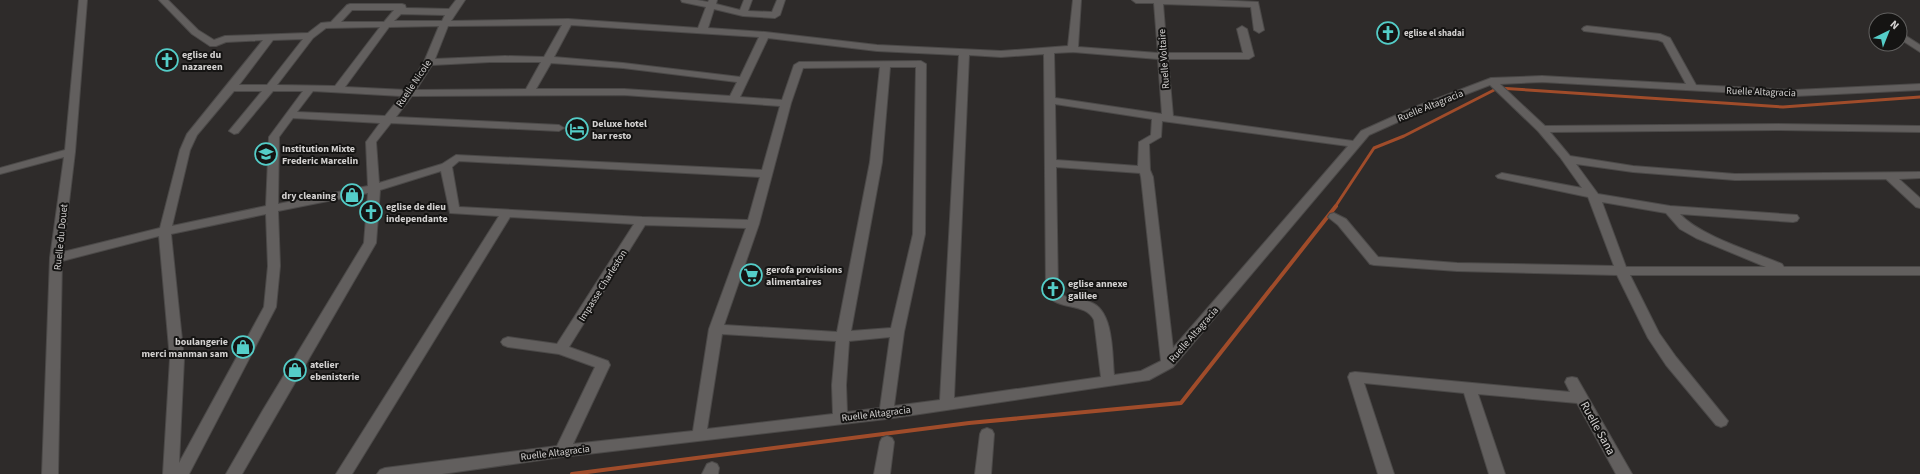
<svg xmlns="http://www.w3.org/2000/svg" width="1920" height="474" font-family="'Source Sans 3',sans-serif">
<rect width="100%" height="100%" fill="#2e2b2a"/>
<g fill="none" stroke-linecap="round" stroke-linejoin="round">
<polyline stroke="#a04c2a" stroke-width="3" points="1335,207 1374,148 1404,136 1498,88 1783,107 1920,97"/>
<polyline stroke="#a04c2a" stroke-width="4" points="572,474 969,423 1181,403 1336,206"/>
<g stroke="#4b4948" stroke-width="2">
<g id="minor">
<path d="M 79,0 L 87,0 L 75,152 L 63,252 L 160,228 L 180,150 L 187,134 L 263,40 L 226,42 L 216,46 L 210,46 L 192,34 L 159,0 L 168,0 L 198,30 L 214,40 L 225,36 L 308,33 L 321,23 L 331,22 L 347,5 L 350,4 L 402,4 L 405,5 L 406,8 L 449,9 L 456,0 L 465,0 L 451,21 L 568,19 L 698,28 L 706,7 L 682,2 L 681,0 L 697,0 L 708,2 L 709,0 L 717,0 L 716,4 L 740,10 L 744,0 L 752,0 L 748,11 L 772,12 L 777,0 L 785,0 L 780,15 L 775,18 L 743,16 L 714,9 L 708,28 L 765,32 L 877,45 L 1001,51 L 1068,46 L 1073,0 L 1081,0 L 1078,47 L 1158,53 L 1154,3 L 1136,3 L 1132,0 L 1216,0 L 1258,2 L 1264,30 L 1259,33 L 1254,30 L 1251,7 L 1163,4 L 1167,53 L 1243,53 L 1237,29 L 1242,26 L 1247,29 L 1254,56 L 1249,59 L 1168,59 L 1173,116 L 1353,141 L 1361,131 L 1412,108 L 1491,78 L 1542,76 L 1686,84 L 1663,42 L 1658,40 L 1584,31 L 1582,29 L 1584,27 L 1587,26 L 1660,34 L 1670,38 L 1696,85 L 1795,90 L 1920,84 L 1920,90 L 1795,96 L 1542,82 L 1500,84 L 1545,126 L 1778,124 L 1920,126 L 1920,132 L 1778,130 L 1550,132 L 1570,156 L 1633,166 L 1735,174 L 1920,172 L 1920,178 L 1899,179 L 1920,198 L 1920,208 L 1916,207 L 1886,179 L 1735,180 L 1633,172 L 1576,164 L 1598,194 L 1670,206 L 1797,215 L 1799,218 L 1797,221 L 1793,222 L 1680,214 C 1700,236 1754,252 1782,264 L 1784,267 L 1920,267 L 1920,275 L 1630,275 L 1659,333 L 1676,357 L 1728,421 L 1726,425 L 1721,427 L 1716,425 L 1666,365 L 1648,338 L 1617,275 L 1457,271 L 1374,265 L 1370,264 L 1338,225 L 1328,217 L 1330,214 L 1334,213 L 1346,219 L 1378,257 L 1457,263 L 1614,266 L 1588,197 L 1498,178 L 1496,176 L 1502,173 L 1582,188 L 1560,157 L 1538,131 L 1490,85 L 1420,112 L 1369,135 L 1173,367 L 1149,380 L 886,419 L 562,457 L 442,474 L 377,474 L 380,470 L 385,468 L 557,446 L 595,367 L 559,354 L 508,347 L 503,345 L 501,342 L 503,339 L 508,337 L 557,344 L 634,224 L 510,217 L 352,474 L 336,474 L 499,216 L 450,213 L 441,171 L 380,190 L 376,243 L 242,474 L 226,474 L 263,410 L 364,243 L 368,193 L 278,211 L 280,266 L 276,307 L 189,474 L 163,474 L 170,359 L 159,236 L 62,261 L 58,474 L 42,474 L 50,258 L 64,157 L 0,174 L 0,168 L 65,150 ZM 352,10 L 394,10 L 384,22 L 341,22 ZM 401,14 L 445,15 L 442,21 L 394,21 ZM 562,25 L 544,57 L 505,56 L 435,59 L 448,26 ZM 571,25 L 759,37 L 740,77 L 623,63 L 554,57 ZM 439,26 L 424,62 L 406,90 L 345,87 L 389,27 ZM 380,27 L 335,86 L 277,85 L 313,38 L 326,28 ZM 768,38 L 877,51 L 959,55 L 940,400 L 894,406 L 904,332 L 925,234 L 926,64 L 921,61 L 799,62 L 794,65 L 782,100 L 740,97 ZM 303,39 L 267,85 L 239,85 L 273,40 ZM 1073,52 L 1158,59 L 1162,114 L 1055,98 L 1054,53 ZM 1044,54 L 1046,293 C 1057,312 1085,301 1094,320 L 1101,377 L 954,398 L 969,55 L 1001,57 ZM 490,62 L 541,62 L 526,89 L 416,90 L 432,65 ZM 551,63 L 623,68 L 737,82 L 730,96 L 624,89 L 536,89 ZM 880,67 L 870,162 L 837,332 L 724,325 L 759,224 L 791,103 L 803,68 ZM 890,67 L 916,67 L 913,234 L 891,328 L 851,331 L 882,162 ZM 234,91 L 262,91 L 229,131 L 234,134 L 238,133 L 273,91 L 303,91 L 269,137 L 266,206 L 172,226 L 190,150 L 197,135 ZM 313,91 L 401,96 L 385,116 L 297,112 ZM 624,95 L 780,106 L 762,170 L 456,155 L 442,164 L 379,183 L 376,142 L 391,123 L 559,131 L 564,128 L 559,125 L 396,117 L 412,96 ZM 1055,104 L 1152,119 L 1151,135 L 1139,142 L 1138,166 L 1056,160 ZM 293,118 L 380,123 L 366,142 L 368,186 L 278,204 L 279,137 ZM 1162,121 L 1348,146 L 1173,348 L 1153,177 L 1150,170 L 1149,144 L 1161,137 ZM 459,161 L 760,177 L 748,220 L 642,217 L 459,207 L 452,167 ZM 1056,167 L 1140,173 L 1141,177 L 1161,361 L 1141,371 L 1114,375 C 1112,354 1114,310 1090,302 C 1079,298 1067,300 1058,292 ZM 1602,202 L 1666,213 L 1680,229 L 1696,238 L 1766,267 L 1626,267 ZM 266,214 L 268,266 L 264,307 L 179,463 L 184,359 L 171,234 ZM 645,225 L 746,228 L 709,329 L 693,431 L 573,444 L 610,365 L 608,361 L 569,347 ZM 722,334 L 836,341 L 832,385 L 833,414 L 707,429 ZM 890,337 L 880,408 L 847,412 L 846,385 L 849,341 Z"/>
<polygon points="1900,32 1920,45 1920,52 1900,39"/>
<polygon points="1355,372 1570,392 1565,382 1567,378 1572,377 1577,378 1632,474 1616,474 1577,403 1478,394 1505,474 1489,474 1464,393 1364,383 1394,474 1378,474 1348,377 1350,373"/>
<polygon points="987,428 992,430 994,434 991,474 975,474 980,434 982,430"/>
<polygon points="887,436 892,438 894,442 890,474 874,474 880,442 882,438"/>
<polygon points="712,462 717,464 719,468 718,474 702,474 707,464"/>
</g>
</g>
<use href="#minor" fill="#625f5e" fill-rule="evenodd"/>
</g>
<defs>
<g id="church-ring" transform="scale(1.15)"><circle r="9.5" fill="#151413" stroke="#54cdc8" stroke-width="1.5"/><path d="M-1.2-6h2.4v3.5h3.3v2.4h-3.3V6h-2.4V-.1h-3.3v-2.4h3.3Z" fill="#54cdc8"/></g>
<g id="hotel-ring" transform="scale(1.15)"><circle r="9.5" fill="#151413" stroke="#54cdc8" stroke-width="1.5"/><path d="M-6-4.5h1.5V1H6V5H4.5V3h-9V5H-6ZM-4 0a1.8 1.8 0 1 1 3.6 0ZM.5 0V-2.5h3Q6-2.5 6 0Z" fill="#54cdc8"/></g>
<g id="school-ring" transform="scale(1.15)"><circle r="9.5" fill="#151413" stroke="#54cdc8" stroke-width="1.5"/><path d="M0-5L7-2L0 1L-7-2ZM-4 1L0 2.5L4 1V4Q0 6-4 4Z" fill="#54cdc8"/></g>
<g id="shop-ring" transform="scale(1.15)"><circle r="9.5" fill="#151413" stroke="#54cdc8" stroke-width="1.5"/><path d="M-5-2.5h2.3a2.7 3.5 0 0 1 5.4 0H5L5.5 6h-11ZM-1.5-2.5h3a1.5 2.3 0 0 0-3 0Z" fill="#54cdc8"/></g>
<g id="supermarket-ring" transform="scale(1.15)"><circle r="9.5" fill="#151413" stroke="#54cdc8" stroke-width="1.5"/><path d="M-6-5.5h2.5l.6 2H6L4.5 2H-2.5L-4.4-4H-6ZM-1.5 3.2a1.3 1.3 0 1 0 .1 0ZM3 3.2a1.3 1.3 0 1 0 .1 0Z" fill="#54cdc8"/></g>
</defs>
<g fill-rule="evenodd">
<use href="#church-ring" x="1388" y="33"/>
<use href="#church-ring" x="167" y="60"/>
<use href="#hotel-ring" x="577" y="129"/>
<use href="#school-ring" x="266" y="154"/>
<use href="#shop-ring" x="352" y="195"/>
<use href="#church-ring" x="371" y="212"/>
<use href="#supermarket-ring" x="751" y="275"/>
<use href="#church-ring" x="1053" y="289"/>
<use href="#shop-ring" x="243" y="347"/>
<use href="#shop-ring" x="295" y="370"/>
</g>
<g text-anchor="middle" stroke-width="4" stroke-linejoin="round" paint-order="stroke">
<g font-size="9" font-weight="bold" fill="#d3d1d0" stroke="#151413" text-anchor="start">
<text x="1404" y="36">eglise el shadai</text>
</g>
<g font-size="10" font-weight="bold" fill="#d3d1d0" stroke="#151413" text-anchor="start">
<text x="182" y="58">eglise du<tspan x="182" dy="12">nazareen</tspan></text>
<text x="592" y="127">Deluxe hotel<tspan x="592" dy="12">bar resto</tspan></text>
<text x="282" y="152">Institution Mixte<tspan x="282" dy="12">Frederic Marcelin</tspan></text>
<text x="336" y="199" text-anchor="end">dry cleaning</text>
<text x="386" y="210">eglise de dieu<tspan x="386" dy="12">independante</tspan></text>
<text x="766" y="273">gerofa provisions<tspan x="766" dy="12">alimentaires</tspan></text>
<text x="1068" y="287">eglise annexe<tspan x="1068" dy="12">galilee</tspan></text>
<text x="228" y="345" text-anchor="end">boulangerie<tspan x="228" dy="12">merci manman sam</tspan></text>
<text x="310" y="368">atelier<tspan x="310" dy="12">ebenisterie</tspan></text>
</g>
<g font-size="10" fill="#d3d1d0" stroke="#151413">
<text transform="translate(1163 59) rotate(-94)" y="4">Ruelle Voltaire</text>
<text transform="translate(413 83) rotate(-56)" y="4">Ruelle Nicole</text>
<text transform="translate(1761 91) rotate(2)" y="4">Ruelle Altagracia</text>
<text transform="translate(1430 105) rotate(-22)" y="4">Ruelle Altagracia</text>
<text transform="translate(60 237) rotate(-84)" y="4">Ruelle du Douet</text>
<text transform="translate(602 285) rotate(-58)" y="4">Impasse Charleston</text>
<text transform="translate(1193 334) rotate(-49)" y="4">Ruelle Altagracia</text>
<text transform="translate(876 413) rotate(-7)" y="4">Ruelle Altagracia</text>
<text transform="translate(555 452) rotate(-7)" y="4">Ruelle Altagracia</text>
</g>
<g font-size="12" fill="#d3d1d0" stroke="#151413">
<text transform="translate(1598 428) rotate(61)" y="4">Ruelle Sana</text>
</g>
</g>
<g transform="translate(1888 32) rotate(43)"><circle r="19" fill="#151413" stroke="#61605f"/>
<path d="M0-3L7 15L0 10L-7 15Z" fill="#54cdc8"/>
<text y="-6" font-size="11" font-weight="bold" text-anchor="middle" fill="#d3d1d0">N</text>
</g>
</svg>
